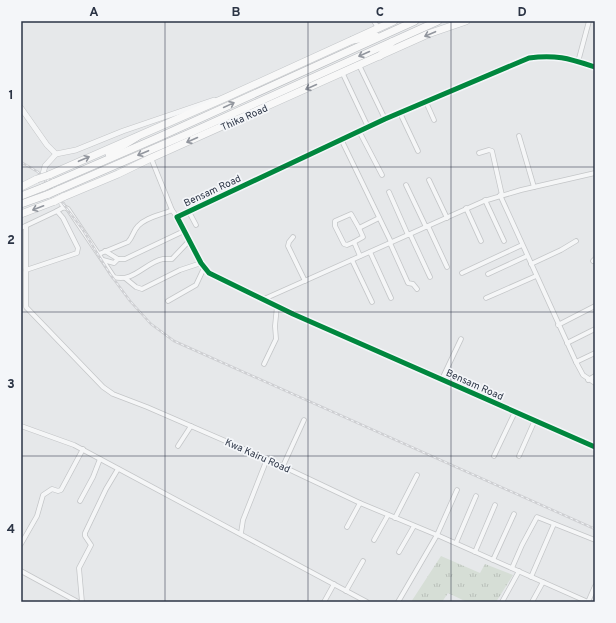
<svg xmlns="http://www.w3.org/2000/svg" width="616" height="623" font-family="Overpass,sans-serif">
<defs>
<pattern id="grass-tufts" width="24" height="20" patternUnits="userSpaceOnUse"><rect width="24" height="20" fill="#d6ded6"/><path d="M3 7l-1-3M5 7V3M7 7l1-3M15 17l-1-3M17 17v-4M19 17l1-3" fill="none" stroke="#b8bfb9"/></pattern>
</defs>
<rect width="100%" height="100%" fill="#e6e8ea"/>
<polygon fill="url(#grass-tufts)" points="441,556 480,573 485,564 513,575 496,602 467,602 448,593 442,602 411,602"/>
<g fill="none" stroke-linecap="round" stroke-linejoin="round">
<g stroke="#c4c6c8" stroke-width="5.5">
<g id="minor">
<polyline points="374,21 378,28"/>
<polyline points="578,62 589,21"/>
<polyline points="359,65 385,119"/>
<path d="M 595,67 C 570,59 556,54 529,58 L 385,119 L 177,217 L 201,263 L 209,273 L 293,314 L 595,447"/>
<polyline points="342,72 368,127"/>
<polyline points="426,102 434,120"/>
<polyline points="400,113 418,151"/>
<polyline points="359,131 382,175"/>
<polyline points="519,136 534,187"/>
<polyline points="341,139 391,242"/>
<polyline points="479,153 489,150 492,151 502,195"/>
<polyline points="151,158 172,210"/>
<polyline points="429,180 447,218"/>
<polyline points="406,185 426,227"/>
<polyline points="389,192 408,235"/>
<polyline points="500,195 576,362 583,375 595,383"/>
<polyline points="485,200 504,241"/>
<polyline points="466,208 481,241"/>
<polyline points="188,210 196,225"/>
<path d="M 57,211 L 64,207 L 68,209 L 114,277 C 133,283 146,262 163,259 C 166,259 169,259 172,259 L 189,241"/>
<polyline points="26,226 26,307 103,387 113,394 147,407 267,459 360,503 437,535 588,602"/>
<polyline points="428,226 447,267"/>
<polyline points="21,228 57,211 63,218 78,248 77,253 26,270"/>
<polyline points="410,234 430,277"/>
<polyline points="293,237 289,242 288,246 305,281"/>
<polyline points="354,242 363,237 359,228"/>
<polyline points="390,243 408,283 413,284 417,289"/>
<polyline points="105,251 118,259 125,259 184,231"/>
<polyline points="370,252 391,298"/>
<path d="M 99,254 L 128,242 C 133,237 133,231 138,226 C 146,217 162,215 172,210 L 177,217"/>
<polyline points="360,256 354,242 347,245 344,244 335,226 335,221 351,214 359,228 379,218"/>
<polyline points="103,260 114,263 118,259"/>
<polyline points="352,260 372,302"/>
<polyline points="593,261 595,259"/>
<polyline points="531,264 561,250 576,241"/>
<polyline points="462,273 522,245"/>
<polyline points="488,274 527,256"/>
<polyline points="125,278 136,287 142,289 180,270 201,263"/>
<polyline points="486,298 536,276"/>
<polyline points="264,299 484,201 521,190 595,173"/>
<polyline points="168,301 196,285 204,268"/>
<polyline points="558,325 595,306"/>
<polyline points="567,343 595,329"/>
<polyline points="576,362 595,353"/>
<polyline points="264,364 276,339 275,326 277,306"/>
<polyline points="442,379 461,339"/>
<polyline points="588,380 595,376"/>
<polyline points="21,426 74,445 367,602"/>
<polyline points="178,446 191,426"/>
<polyline points="494,456 515,412"/>
<polyline points="519,456 535,420"/>
<polyline points="283,466 304,420"/>
<polyline points="80,501 93,477 100,459"/>
<polyline points="395,518 417,475"/>
<polyline points="347,527 360,503"/>
<polyline points="241,533 243,520 267,459"/>
<polyline points="374,540 388,515"/>
<polyline points="456,543 476,496"/>
<polyline points="21,544 37,516 43,495 52,489 58,491 61,490 83,449"/>
<polyline points="399,552 414,526"/>
<polyline points="475,552 495,505"/>
<polyline points="493,560 514,514"/>
<polyline points="512,568 522,545 537,517 595,540"/>
<polyline points="21,571 78,602"/>
<polyline points="531,577 554,524"/>
<polyline points="346,591 363,561"/>
<polyline points="82,602 79,568 91,545 85,536 85,533 106,489 118,469"/>
<polyline points="324,602 334,584"/>
<polyline points="398,602 437,535 457,490"/>
<polyline points="502,602 519,571"/>
<polyline points="532,602 543,582"/>
<polyline points="588,602 595,586"/>
</g>
</g>
<g stroke="#c4c6c8" stroke-width="6">
<g id="tertiary">
<polyline points="21,108 47,145 56,154 76,150 123,131 214,100"/>
<polyline points="56,154 45,166 43,174 64,207"/>
</g>
</g>
<g stroke="#c2c5c8" stroke-width="8">
<g id="primary">
<polyline points="49,175 225,98 394,21"/>
<polyline points="21,187 37,179"/>
<polyline points="63,197 118,174 151,158 428,34 466,21"/>
<polyline points="21,214 55,201"/>
</g>
</g>
<g stroke="#b8bbbf" stroke-width="8">
<g id="trunk">
<polyline points="353,40 376,36"/>
<polyline points="380,56 392,42"/>
<polyline points="109,154 137,137"/>
<polyline points="53,183 157,138 415,21"/>
<polyline points="58,190 192,132 438,21"/>
<polyline points="21,196 44,187"/>
<polyline points="21,204 49,194"/>
</g>
</g>
<use href="#minor" stroke="#f5f6f7" stroke-width="4"/>
<use href="#tertiary" stroke="#f5f6f7" stroke-width="5"/>
<use href="#primary" stroke="#f8f8f8" stroke-width="7"/>
<use href="#trunk" stroke="#f8f8f8" stroke-width="7"/>
<g stroke="#cecfd2" stroke-width="2.5">
<polyline id="rail" points="21,162 38,172 49,185 83,230 110,274 130,301 151,324 174,341 595,529"/>
</g>
<use href="#rail" stroke="#f4f6f9" stroke-width="1" stroke-dasharray="3" stroke-linecap="butt"/>
<g stroke="#c2c5c8" stroke-width="8" stroke-linecap="butt">
<g id="primary-bridge">
<polyline points="37,179 49,175"/>
<polyline points="55,201 63,197"/>
</g>
</g>
<g stroke="#b8bbbf" stroke-width="8" stroke-linecap="butt">
<g id="trunk-bridge">
<polyline points="44,187 53,183"/>
<polyline points="49,194 58,190"/>
</g>
</g>
<use href="#primary-bridge" stroke="#f8f8f8" stroke-width="7"/>
<use href="#trunk-bridge" stroke="#f8f8f8" stroke-width="7"/>
<g stroke="#f4f6f9" stroke-width="8">
<path id="cycleway" d="M 595,67 C 570,59 556,54 529,58 L 385,119 L 177,217 L 201,263 L 209,273 L 293,314 L 595,447"/>
</g>
<use href="#cycleway" stroke="#00873e" stroke-width="5"/>
</g>
<defs><path id="oneway-shaft" d="M-6 0H5M1.5-3L5.5 0L1.5 3" fill="none" stroke-width="1.6" stroke-linecap="round" stroke-linejoin="round"/></defs>
<g stroke="#92969e">
<use href="#oneway-shaft" transform="translate(430 34) rotate(157)"/>
<use href="#oneway-shaft" transform="translate(364 54) rotate(156)"/>
<use href="#oneway-shaft" transform="translate(311 87) rotate(156)"/>
<use href="#oneway-shaft" transform="translate(229 105) rotate(-25)"/>
<use href="#oneway-shaft" transform="translate(192 140) rotate(156)"/>
<use href="#oneway-shaft" transform="translate(143 153) rotate(157)"/>
<use href="#oneway-shaft" transform="translate(84 159) rotate(-23)"/>
<use href="#oneway-shaft" transform="translate(38 208) rotate(159)"/>
</g>
<path fill="none" stroke="#2b3445" stroke-width="1" stroke-opacity="0.55" d="M 165,21 L 165,602M 308,21 L 308,602M 451,21 L 451,602M 21,167 L 595,167M 21,312 L 595,312M 21,456 L 595,456"/>
<g text-anchor="middle" stroke-width="3.5" stroke-linejoin="round" paint-order="stroke">
<g font-size="10" fill="#2b3445" stroke="#f4f6f9">
<text transform="translate(244 117) rotate(-24)" y="4">Thika Road</text>
<text transform="translate(212 190) rotate(-25)" y="4">Bensam Road</text>
<text transform="translate(475 384) rotate(24)" y="4">Bensam Road</text>
<text transform="translate(258 455) rotate(24)" y="4">Kwa Kairu Road</text>
</g>
</g>
<rect width="616" height="623" fill="none" stroke="#f4f6f9" stroke-width="44"/>
<rect x="22" y="22" width="572" height="579" fill="none" stroke="#2b3445" stroke-width="1.5"/>
<g font-size="13" text-anchor="middle" font-weight="bold" fill="#2b3445">
<text x="94" y="16">A</text>
<text x="236" y="16">B</text>
<text x="380" y="16">C</text>
<text x="522" y="16">D</text>
<text x="11" y="99">1</text>
<text x="11" y="244">2</text>
<text x="11" y="388">3</text>
<text x="11" y="533">4</text>
</g>
</svg>
